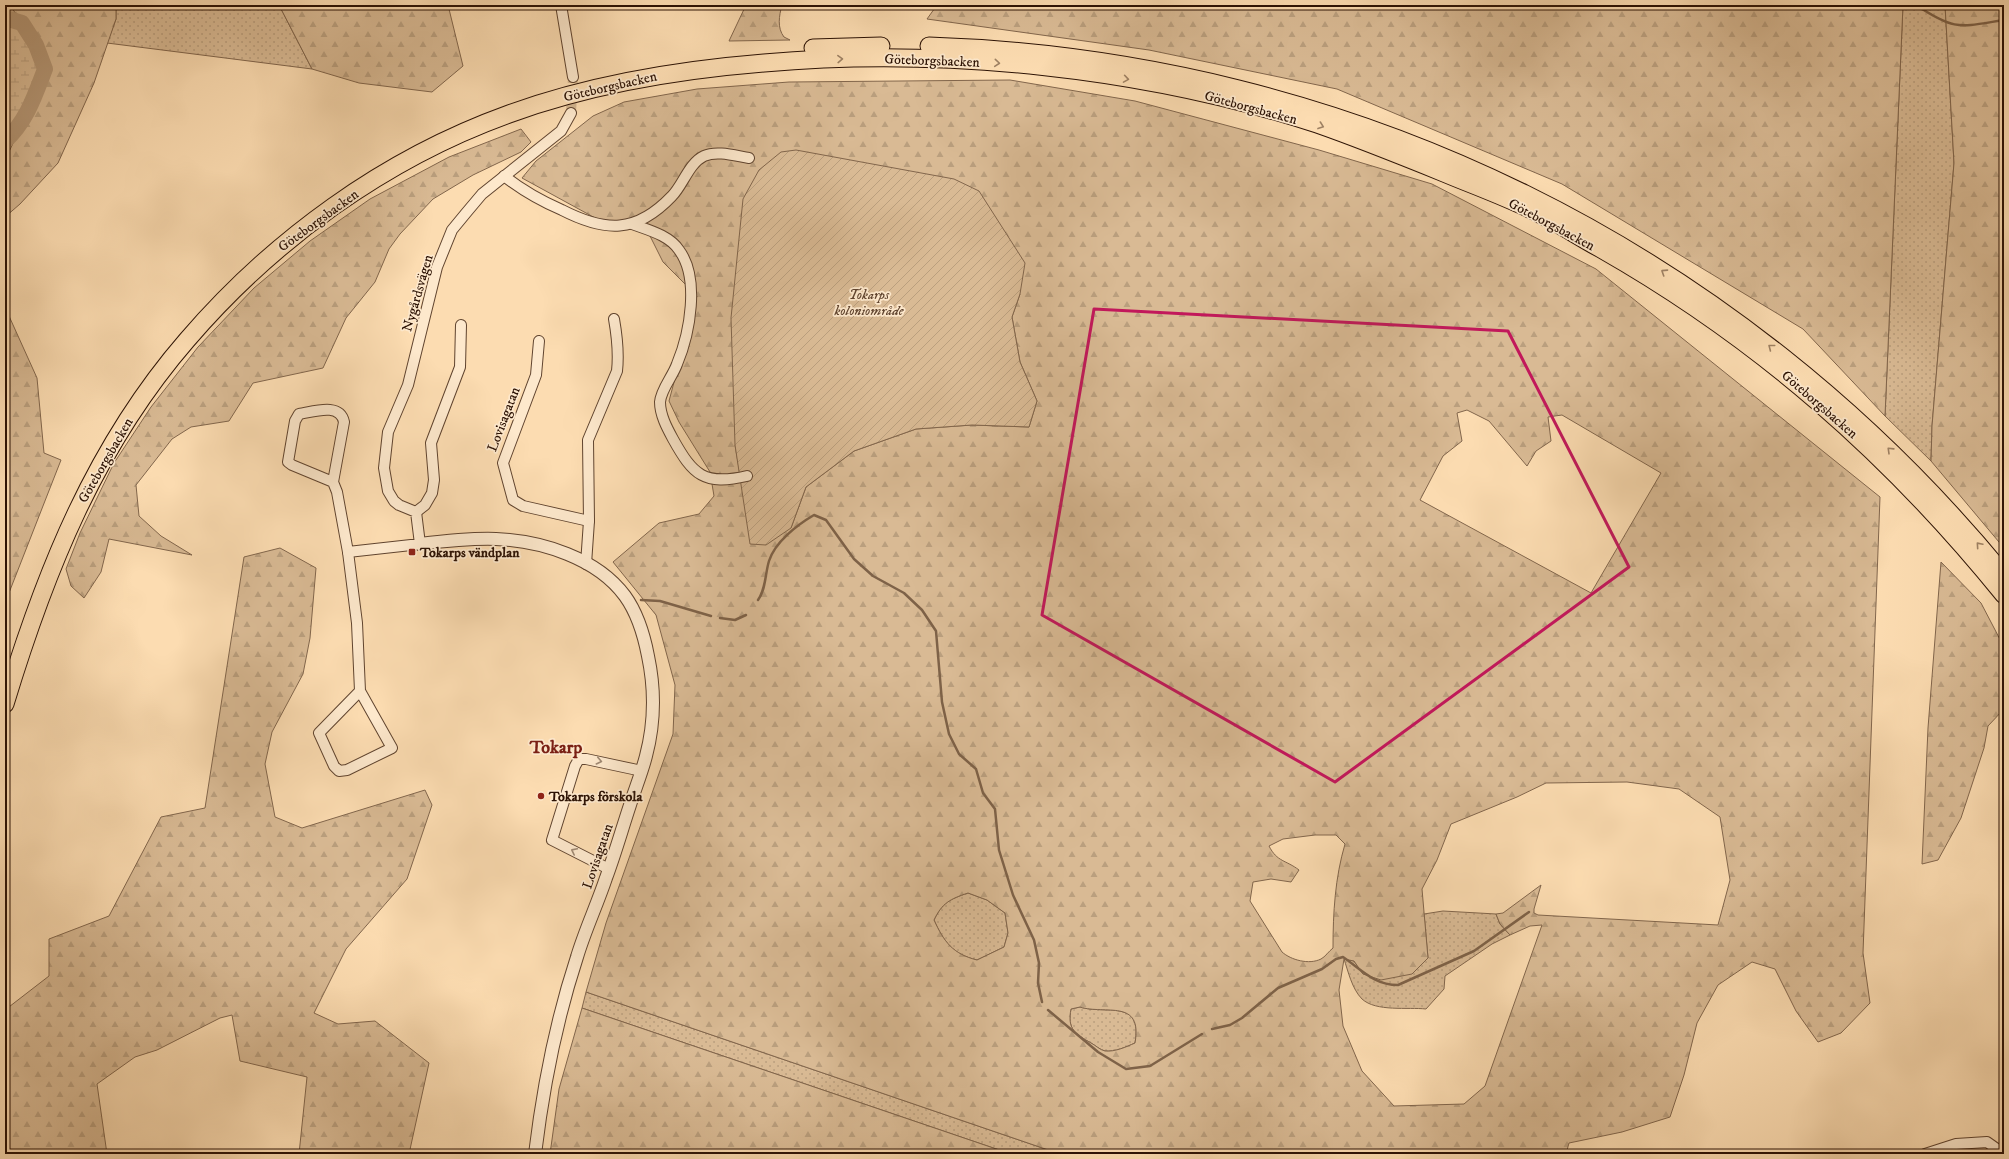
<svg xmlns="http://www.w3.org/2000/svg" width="2009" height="1159" font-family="'IM FELL DW Pica',serif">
<defs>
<pattern id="grass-dots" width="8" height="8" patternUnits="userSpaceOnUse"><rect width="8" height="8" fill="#d9ba94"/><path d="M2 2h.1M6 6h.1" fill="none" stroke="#ba9f7e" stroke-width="1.8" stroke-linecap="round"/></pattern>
<pattern id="forest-firs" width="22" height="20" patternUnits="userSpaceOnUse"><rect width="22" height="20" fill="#d9ba94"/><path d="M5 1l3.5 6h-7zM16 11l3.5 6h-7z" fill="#ba9f7e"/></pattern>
<pattern id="wetland-marsh" width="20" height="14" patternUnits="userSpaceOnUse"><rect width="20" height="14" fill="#d9ba94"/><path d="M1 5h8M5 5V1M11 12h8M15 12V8" fill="none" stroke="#ba9f7e"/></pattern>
<pattern id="garden-furrows" width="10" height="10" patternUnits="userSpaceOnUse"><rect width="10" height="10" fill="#d9ba94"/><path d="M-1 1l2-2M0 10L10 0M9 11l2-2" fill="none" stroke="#ba9f7e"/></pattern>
</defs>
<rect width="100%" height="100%" fill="#fcdcb1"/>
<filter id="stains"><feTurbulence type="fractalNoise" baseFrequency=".005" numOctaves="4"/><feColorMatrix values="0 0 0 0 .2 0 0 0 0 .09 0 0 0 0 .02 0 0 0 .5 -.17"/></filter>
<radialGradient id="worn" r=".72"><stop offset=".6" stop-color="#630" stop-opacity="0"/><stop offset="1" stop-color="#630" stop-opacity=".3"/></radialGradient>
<g fill="url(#grass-dots)" stroke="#82664c">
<polygon points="116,5 279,5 312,69 107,43 116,19"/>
<polygon points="1903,5 1945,5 1954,163 1932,426 1931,461 1885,416"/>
<path d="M 968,893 L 987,900 L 1005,913 L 1008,933 L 1004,947 L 977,960 C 952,954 944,942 934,920 C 942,903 950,899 968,893 Z"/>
<path d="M 1443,911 L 1496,914 L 1500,924 L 1510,935 L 1492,944 L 1445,976 L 1444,989 L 1426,1009 C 1408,1007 1376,1012 1362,999 C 1352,989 1348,971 1344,959 L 1354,961 L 1363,974 L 1428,958 L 1424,914 Z"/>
<polygon points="586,992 1060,1154 1011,1154 582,1008"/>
<path d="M 1080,1007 C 1105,1015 1143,998 1135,1043 C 1126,1047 1115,1052 1105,1051 C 1100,1050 1095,1045 1091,1043 C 1075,1034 1067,1029 1071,1009 Z"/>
</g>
<g fill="url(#forest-firs)" stroke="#82664c" fill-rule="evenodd">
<polygon points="5,5 116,5 116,19 94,83 58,163 20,204 5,217"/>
<polygon points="279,5 448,5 463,66 432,92 359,83 312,69"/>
<path d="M 746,5 L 782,5 C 779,16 777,28 784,37 L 790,40 L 729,41 Z"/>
<polygon points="937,5 1903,5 1885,416 1803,329 1562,184 1337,89 1149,50 927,19"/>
<polygon points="1945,5 2004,5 2004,548 1931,461 1932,426 1954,163"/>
<path d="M 1010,80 L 1135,101 L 1319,150 L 1432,184 L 1596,269 L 1880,497 L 1863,953 L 1870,1003 L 1841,1033 L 1818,1042 L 1796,1011 L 1775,969 L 1752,962 L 1718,985 L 1697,1023 L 1684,1075 L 1670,1117 L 1622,1132 L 1569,1143 L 1566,1154 L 1060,1154 L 586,992 L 606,923 L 673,734 L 675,685 L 656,615 L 613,562 L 659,523 L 699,514 L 714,496 L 710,472 L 679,422 L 669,401 L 697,296 L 663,262 L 640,216 L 608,225 L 522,178 L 536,161 L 593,116 L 624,102 L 697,89 L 789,82 ZM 1020,294 L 1012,317 L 1020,362 L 1037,401 L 1029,427 L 972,425 L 916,429 L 854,451 L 806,487 L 791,528 L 743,491 L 735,445 ZM 1467,410 L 1489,421 L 1527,466 L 1536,451 L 1551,441 L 1548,417 L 1562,415 L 1661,473 L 1591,593 L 1420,500 L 1443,456 L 1462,441 L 1457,413 ZM 1627,782 L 1679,789 L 1720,817 L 1730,880 L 1718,925 L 1538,915 L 1534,913 L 1534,909 L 1541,885 L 1503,913 L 1496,914 L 1500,924 L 1510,935 L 1530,926 L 1542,925 L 1485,1086 L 1464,1104 L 1394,1106 L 1362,1071 L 1343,1026 L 1339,990 L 1344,959 L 1354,961 L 1363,974 L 1381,980 L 1412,974 L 1428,958 L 1422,889 L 1437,860 L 1451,824 L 1517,797 L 1546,783 ZM 1315,835 L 1336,835 L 1345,844 C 1335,878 1333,913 1333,948 C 1329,951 1325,957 1321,959 C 1309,965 1291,960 1282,952 L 1250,901 L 1253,882 L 1271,879 L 1291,882 L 1299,870 C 1286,860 1277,862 1269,846 L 1283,839 ZM 968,893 L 987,900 L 1005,913 L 1008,933 L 1004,947 L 977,960 C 953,954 944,942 934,920 C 942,903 950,899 968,893 ZM 1080,1007 C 1105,1015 1143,998 1135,1043 C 1126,1047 1115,1052 1105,1051 C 1100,1050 1095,1045 1091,1043 C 1075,1034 1067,1029 1071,1009 Z"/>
<polygon points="521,129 531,142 521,152 473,175 433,199 400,234 389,249 375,282 346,318 323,368 253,383 229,421 191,427 172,439 136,485 139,516 161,536 192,555 109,539 101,572 84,598 71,586 66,569 80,533 114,463 151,407 198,347 254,288 310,241 370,199 449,157"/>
<polygon points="5,313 9,316 37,378 44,453 61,460 5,603"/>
<polygon points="280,548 316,568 310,638 303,674 272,732 265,764 275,817 302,828 425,790 432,805 407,879 346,949 314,1013 338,1024 375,1021 429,1063 409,1154 299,1154 307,1077 240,1061 232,1015 220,1018 157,1050 135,1057 97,1084 107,1154 5,1154 5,1010 49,976 49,939 109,916 161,817 205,808 244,557"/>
<polygon points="1941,562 1981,603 2004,647 2004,709 1988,726 1984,748 1961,818 1938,860 1922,864 1928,728"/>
<polygon points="582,1008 1011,1154 550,1154 559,1089"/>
</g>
<path fill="url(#wetland-marsh)" stroke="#82664c" d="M 5,5 L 10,5 C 24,26 36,46 45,69 L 31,106 L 5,160 Z"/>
<polygon fill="url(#garden-furrows)" stroke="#82664c" points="796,150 954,179 979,191 1025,263 1020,294 1012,317 1020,362 1037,401 1029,427 972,425 916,429 854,451 806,487 791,528 766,545 750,544 735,445 731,318 743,199 759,170 781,152"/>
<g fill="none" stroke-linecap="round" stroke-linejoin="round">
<g stroke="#7e6248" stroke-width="2.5">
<path d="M 1916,5 C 1955,31 1959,27 2004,20"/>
<polyline points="641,600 660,601 711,616"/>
<path d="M 758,600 C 766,589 765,574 769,561 C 775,542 797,525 814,515 L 826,520 L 854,559 L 873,576 L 904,593 L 922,610 L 936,631 L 942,702 L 949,734 L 959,754 L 976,769 L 983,793 L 995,809 L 999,850 L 1013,895 L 1034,940 L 1039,963 L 1038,983 L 1042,1002"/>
<polyline points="720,618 735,620 746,615"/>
<polyline points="1048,1010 1098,1052 1126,1069 1150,1066 1202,1034"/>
<path d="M 1212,1029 L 1230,1025 L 1242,1018 L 1278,988 L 1322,969 L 1336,959 L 1343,957 C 1362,970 1374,985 1398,985 L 1474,951 L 1529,912"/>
</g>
<path stroke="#b59776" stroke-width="16" d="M 5,18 L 22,23 L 36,45 L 45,69 C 35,95 27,121 5,141"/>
<polyline stroke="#d2b48e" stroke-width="10" stroke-dasharray="10 5" stroke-linecap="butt" points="571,113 573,77"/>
<g stroke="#60442f" stroke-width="12">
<g id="minor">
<polyline points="561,5 573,77"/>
<path d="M 504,176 C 522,190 541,201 562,210 C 605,232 636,234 672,196 C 683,185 689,163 704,156 C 717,150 736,156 749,158"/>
<path d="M 632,224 C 648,230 669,235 679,250 C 700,278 690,333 677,364 C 673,376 661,389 660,402 C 660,415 667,428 673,439 C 693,475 704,486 747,476"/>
<polyline points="539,341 536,375 503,463 513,500 523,506 589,521"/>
<path d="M 333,482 L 292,465 L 288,462 L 295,421 L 299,414 C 313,412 340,402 344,422 L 333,482 L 337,492 L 348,552 L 420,544 L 416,512 L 399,505 L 394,501 L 388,491 L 384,468 L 388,432 L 408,385 L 437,267 L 452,230 L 466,213 L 482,194 L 561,131 L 571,113"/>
<polyline points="416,512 425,505 432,493 434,480 431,443 460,367 461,325"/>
<polyline points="348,552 357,623 360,691 392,748 347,770 339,771 334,766 319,733 360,691"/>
<path d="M 586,564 L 589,521 L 588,440 L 617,371 C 619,353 617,336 614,319"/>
<polyline points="609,869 552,840 575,766 579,759 586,759 642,771"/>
<polyline points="1925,1154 1956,1144 1987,1142 2004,1154"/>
</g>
</g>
<g stroke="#60442f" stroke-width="14">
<path id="tertiary" d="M 420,544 C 445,541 471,538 496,539 C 542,541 597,558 625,596 C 638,614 644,635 648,656 C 655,689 655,722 646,756 C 642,772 635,789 630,805 C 622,829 615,854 606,878 C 597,905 585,930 577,957 C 556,1021 543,1088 535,1154"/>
</g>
<g stroke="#2c1204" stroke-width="19">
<g id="trunk">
<path d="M 929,46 C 1351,60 1736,249 2004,575"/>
<polyline points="813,48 881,46"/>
<path d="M 5,704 C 45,572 95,446 187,340 C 273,240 384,159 509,114 C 591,84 677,70 764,63 C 943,47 1145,68 1317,124 C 1360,139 1402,156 1444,173 C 1475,186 1506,197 1536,212 C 1558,223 1579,237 1601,249 C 1759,339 1889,453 2004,595"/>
</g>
</g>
<use href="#minor" stroke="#fde8cc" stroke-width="10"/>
<use href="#tertiary" stroke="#fde8cc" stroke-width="12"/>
<use href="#trunk" stroke="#fcdcb1" stroke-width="17"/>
</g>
<defs><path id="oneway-chevron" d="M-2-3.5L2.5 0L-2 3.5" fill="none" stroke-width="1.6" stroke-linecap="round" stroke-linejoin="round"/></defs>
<g stroke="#9e8163">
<use href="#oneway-chevron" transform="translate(840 59) rotate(-2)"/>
<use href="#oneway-chevron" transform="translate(997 63) rotate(5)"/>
<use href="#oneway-chevron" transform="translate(1126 79) rotate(9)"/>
<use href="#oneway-chevron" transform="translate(1321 126) rotate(20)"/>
<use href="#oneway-chevron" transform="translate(1664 272) rotate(-147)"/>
<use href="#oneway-chevron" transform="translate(1771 347) rotate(-142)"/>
<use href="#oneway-chevron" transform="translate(1890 450) rotate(-136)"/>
<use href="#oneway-chevron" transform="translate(1979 545) rotate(-131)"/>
</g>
<g stroke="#9f8872">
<use href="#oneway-chevron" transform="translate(599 761) rotate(12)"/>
<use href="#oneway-chevron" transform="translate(574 851) rotate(-153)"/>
</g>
<path fill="none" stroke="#c2185b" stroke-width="3" stroke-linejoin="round" d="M 1094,309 L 1508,331 L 1629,567 L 1335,782 L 1042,615 Z"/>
<g fill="#8f2418" stroke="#fde8cc" stroke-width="1.5">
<rect x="408" y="548" width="8" height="8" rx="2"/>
<circle cx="541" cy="796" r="4"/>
</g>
<g text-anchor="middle" stroke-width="3.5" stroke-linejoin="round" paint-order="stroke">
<g font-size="14" fill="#2c1204" stroke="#fde8cc">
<text transform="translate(932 60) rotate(2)" y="5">Göteborgsbacken</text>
<text transform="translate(610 86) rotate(-13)" y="5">Göteborgsbacken</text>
<text transform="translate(1251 107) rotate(15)" y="5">Göteborgsbacken</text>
<text transform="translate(318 220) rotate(-36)" y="5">Göteborgsbacken</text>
<text transform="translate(1552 224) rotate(28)" y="5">Göteborgsbacken</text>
<text transform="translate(417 293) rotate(-74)" y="5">Nygårdsvägen</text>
<text transform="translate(1820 404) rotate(41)" y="5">Göteborgsbacken</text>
<text transform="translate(503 419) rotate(-69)" y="5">Lovisagatan</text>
<text transform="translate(105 460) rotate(-60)" y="5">Göteborgsbacken</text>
<text transform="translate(597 856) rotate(-71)" y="5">Lovisagatan</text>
</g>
<g font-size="14" font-style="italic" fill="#60442f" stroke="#fde8cc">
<text x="869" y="299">Tokarps<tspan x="869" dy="16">koloniområde</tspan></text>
</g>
<g font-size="14" font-weight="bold" fill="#2c1204" stroke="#fde8cc" text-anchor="start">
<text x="420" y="557">Tokarps vändplan</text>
<text x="549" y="801">Tokarps förskola</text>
</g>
<g font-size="18" font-weight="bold" fill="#7a1f14" stroke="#fde8cc">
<text x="556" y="753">Tokarp</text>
</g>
</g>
<rect width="2009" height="1159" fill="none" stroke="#fcdcb1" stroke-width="20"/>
<rect x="6" y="6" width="1997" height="1147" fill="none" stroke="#2c1204" stroke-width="2"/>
<rect x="10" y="10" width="1989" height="1139" fill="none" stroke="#2c1204"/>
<rect width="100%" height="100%" filter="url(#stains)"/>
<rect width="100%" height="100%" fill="url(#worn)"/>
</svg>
